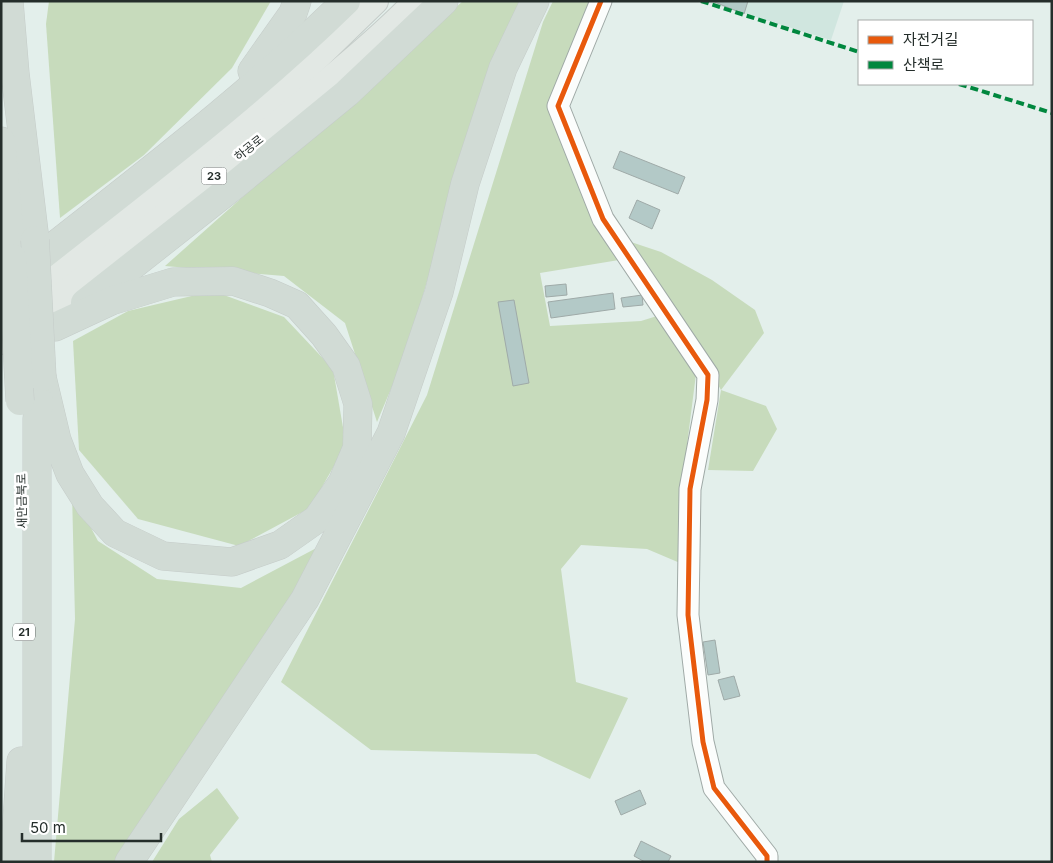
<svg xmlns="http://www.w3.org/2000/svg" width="1053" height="863" font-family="Inter,'Noto Sans KR',sans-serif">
<rect width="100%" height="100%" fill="#e3efeb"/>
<polygon fill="#d0e6df" points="703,1 844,1 831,40"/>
<g fill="#c7dbbc">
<polygon points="49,1 271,1 232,68 144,155 60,218 46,24"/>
<polygon points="463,1 521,1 470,136 405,356 377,422 345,323 284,276 165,266"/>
<polygon points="553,1 592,1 551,98 619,260 540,273 550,326 641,321 657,316 696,374 687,445 680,563 647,549 581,545 561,569 576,682 628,698 590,779 536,754 371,750 281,682 427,395 543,22"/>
<polygon points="625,240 661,252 712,280 755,310 764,333 721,390 766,406 777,429 753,471 708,470 721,390 684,325"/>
<polygon points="213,291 284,317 333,369 346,445 310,508 239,546 138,519 79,450 73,341 128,311"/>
<polygon points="72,492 98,541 157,579 241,588 324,544 122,862 54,862 75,619"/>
<polygon points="217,788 239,818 210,855 212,862 152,862 179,819"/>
</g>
<g fill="#b3c9c7" stroke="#9faaa8">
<polygon points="712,1 748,1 744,14"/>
<polygon points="620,151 685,177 678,194 613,168"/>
<polygon points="637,200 660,210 652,229 629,218"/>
<polygon points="566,284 567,295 546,297 545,286"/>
<polygon points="613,293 615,309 551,318 548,302"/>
<polygon points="642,295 643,305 623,307 621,298"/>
<polygon points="514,300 529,383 513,386 498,302"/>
<polygon points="715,640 720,673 708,675 703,642"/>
<polygon points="734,676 740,696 724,700 718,680"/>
<polygon points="640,790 646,804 621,815 615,801"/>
<polygon points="641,841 671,856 668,862 645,862 634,856"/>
</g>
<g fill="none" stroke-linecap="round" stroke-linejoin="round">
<g stroke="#9fa9a6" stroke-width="23">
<polyline id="minor" points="601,1 558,106 603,219 708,375 707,400 690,489 688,615 703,742 714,788 767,856 767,862"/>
</g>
<g stroke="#c5ccc9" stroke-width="28">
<g id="major">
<polyline points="1,315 118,228 310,64 375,1"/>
<path d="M 1,341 C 103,266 202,189 298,107 C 339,72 380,39 417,1"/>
</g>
</g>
<g stroke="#c5ccc9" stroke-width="29">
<g id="highway">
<polyline points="9,1 15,73 35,240"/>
<polyline points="252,71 293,13 297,1"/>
<polyline points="1,141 12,258"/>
<path d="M 21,272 C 132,184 245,100 346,1"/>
<polyline points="85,303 236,184 347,93 444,1"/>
<polyline points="42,377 57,440 70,474 90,506 115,533 163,556 232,562 280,545 317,519 342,483 357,448 358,404 346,366 324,335 297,305 270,293 233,281 173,282 111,301 55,327"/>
<polyline points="14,862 21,761"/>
<polyline points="37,862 37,419 39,401"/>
<polyline points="129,862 305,599 391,433 439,292 465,184 503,68 535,1"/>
</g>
</g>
<use href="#minor" stroke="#fbfdfc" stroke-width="21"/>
<use href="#major" stroke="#e2e8e4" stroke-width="26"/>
<use href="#highway" stroke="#d1dbd5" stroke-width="28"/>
<g stroke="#c5ccc9" stroke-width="29" stroke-linecap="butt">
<g id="highway-bridge">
<polyline points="35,240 42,377"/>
<polyline points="12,258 20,401"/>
</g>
</g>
<use href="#highway-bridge" stroke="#d1dbd5" stroke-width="28"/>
<g stroke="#00873e" stroke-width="4" stroke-dasharray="8 4" stroke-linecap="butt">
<polyline points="701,1 859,52"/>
<polyline points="959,84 1052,113"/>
</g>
<g stroke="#fff" stroke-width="8">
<polyline id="cycleway" points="601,1 558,106 603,219 708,375 707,400 690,489 688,615 703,742 714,788 767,856 767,862"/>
</g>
<use href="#cycleway" stroke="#e8590c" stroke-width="5"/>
</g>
<g text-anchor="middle" stroke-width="5" stroke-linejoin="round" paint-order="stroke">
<g fill="#fff" stroke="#666d6b" stroke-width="1">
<rect x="201.5" y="167.5" width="25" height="17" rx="4"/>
<rect x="13" y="623.5" width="22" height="17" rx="4"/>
</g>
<g font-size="11" font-weight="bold" fill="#252e2b">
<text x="214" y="180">23</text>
<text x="24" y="636">21</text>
</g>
<g font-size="12" fill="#252e2b" stroke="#fff">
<text transform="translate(249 148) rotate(-39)" y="4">하공로</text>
<text transform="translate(22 501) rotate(-91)" y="4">새만금북로</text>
</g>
</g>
<rect width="1053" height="863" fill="none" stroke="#252e2b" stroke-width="5"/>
<rect x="858" y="20" width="175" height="65" fill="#ffffff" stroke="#a8abaa"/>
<rect x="868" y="36" width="25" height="8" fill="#e8590c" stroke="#a8abaa"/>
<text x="903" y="45" font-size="15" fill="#252e2b">자전거길</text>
<rect x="868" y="61" width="25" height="8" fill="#00873e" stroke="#a8abaa"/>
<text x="903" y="70" font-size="15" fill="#252e2b">산책로</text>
<path d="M22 833v8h139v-8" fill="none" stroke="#252e2b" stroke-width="2.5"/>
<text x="30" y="833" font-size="15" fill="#252e2b" stroke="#ffffff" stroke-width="4" paint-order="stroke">50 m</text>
</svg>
